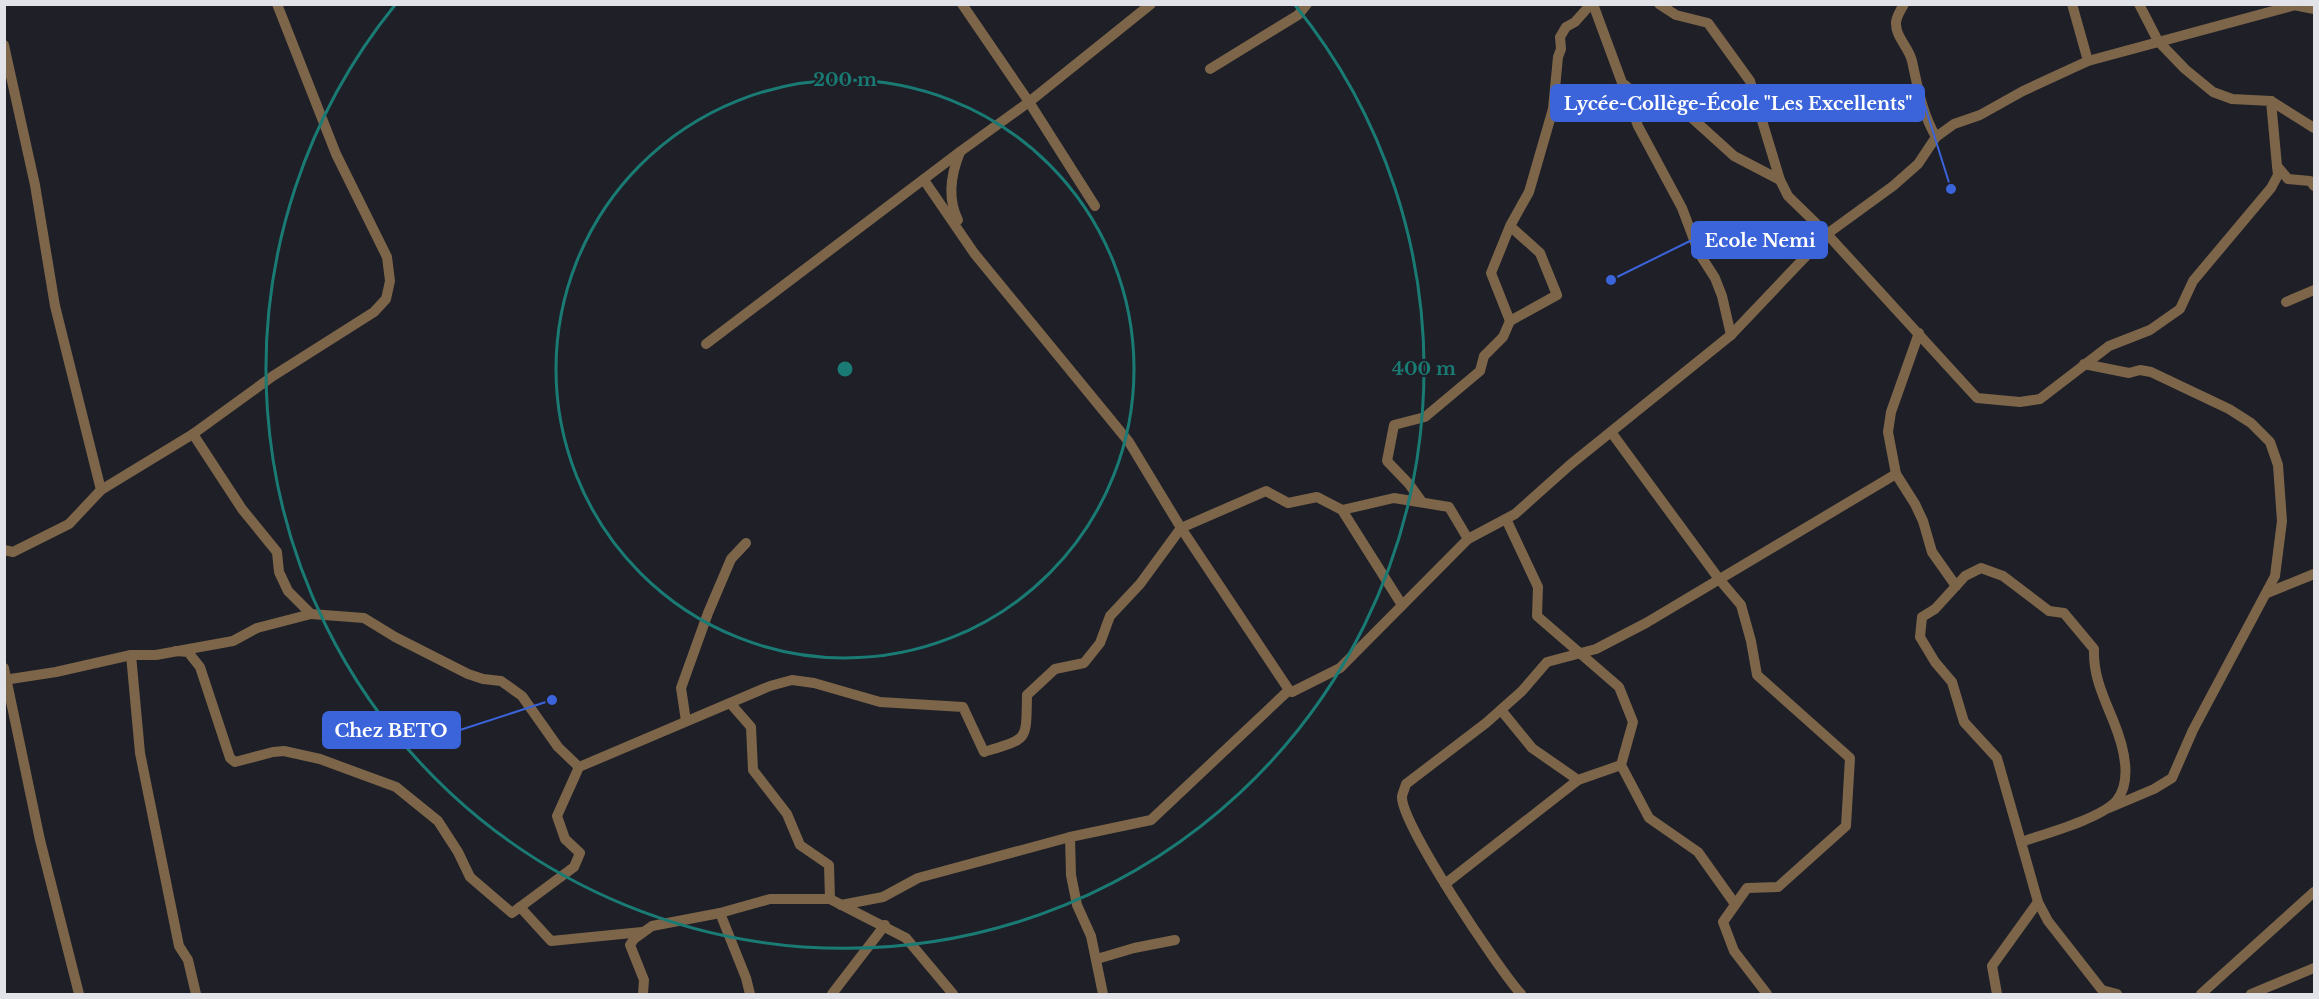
<svg xmlns="http://www.w3.org/2000/svg" width="2319" height="999" font-family="'Libre Baskerville',serif">
<rect width="100%" height="100%" fill="#1e1f27"/>
<g fill="none" stroke-linecap="round" stroke-linejoin="round">
<g stroke="#7c6549" stroke-width="10">
<polyline points="1593,4 1638,126 1682,208 1699,253 1715,278 1722,296 1731,335"/>
<polyline points="1659,4 1676,15 1708,23 1750,81 1780,180 1788,196 1827,234 1977,398 2020,402 2040,399 2109,346 2150,330 2180,309 2193,281 2271,188 2278,175 2277,166"/>
<path d="M 1904,4 C 1901,10 1897,15 1896,22 C 1895,37 1909,47 1912,61 C 1918,88 1922,113 1936,137"/>
<polyline points="2072,4 2088,61"/>
<polyline points="2139,4 2158,41 2185,69 2213,92 2232,99 2271,101 2277,166 2288,179 2310,181 2314,186"/>
<polyline points="2294,5 2314,9"/>
<polyline points="4,45 35,185 55,306 101,490"/>
<polyline points="1210,69 1298,15 1307,4"/>
<polyline points="1625,85 1643,101 1670,103 1682,109 1734,156 1780,180"/>
<polyline points="2271,101 2314,128"/>
<polyline points="924,180 974,253 1129,442 1181,528 1266,491 1288,503 1317,497 1342,510 1402,605"/>
<polyline points="1095,206 1029,102 1151,4"/>
<path d="M 958,220 C 947,198 951,174 960,152"/>
<polyline points="1510,226 1540,253 1557,295 1510,321 1491,273 1510,226 1529,192 1553,109 1558,57 1561,49 1560,37 1566,27 1575,22 1591,4"/>
<polyline points="2286,302 2314,290"/>
<polyline points="1919,333 1891,412 1888,432 1896,474 1915,504 1923,521 1932,552 1956,586 1935,609 1922,617 1920,637 1935,662 1952,682 1964,722 1997,758 2021,842"/>
<polyline points="706,344 961,151 1029,102 962,4"/>
<polyline points="2084,364 2129,373 2140,370 2151,372 2229,409 2251,423 2270,442 2278,465 2282,521 2275,576 2193,730 2172,778 2154,789 2109,808"/>
<polyline points="1611,432 1719,579 1741,605 1751,641 1757,675 1850,758 1846,826 1778,887 1747,888 1723,922 1734,951 1767,994"/>
<polyline points="193,434 242,509 277,552 279,572 288,591 311,614 364,618 395,637 468,674 483,679 501,681 522,696 558,747 579,767"/>
<polyline points="1422,502 1409,484 1387,461 1394,425 1425,417 1480,371 1484,356 1503,337 1510,321"/>
<polyline points="1342,510 1394,498 1449,507 1468,539"/>
<polyline points="1506,519 1538,587 1537,616 1619,687 1633,722 1621,765 1649,818 1698,852 1735,904"/>
<polyline points="4,550 13,552 69,524 101,490 193,434 273,376 374,312 386,299 390,281 387,257 336,154 277,4"/>
<path d="M 1956,586 L 1965,576 L 1981,568 L 2003,576 L 2049,611 L 2064,613 L 2094,649 C 2093,675 2103,696 2113,720 C 2122,742 2134,778 2117,800 C 2103,818 2044,834 2021,842 L 2038,902 L 2048,921 L 2102,990 L 2117,994"/>
<polyline points="2267,593 2314,574"/>
<path d="M 176,651 L 188,652 L 200,667 L 230,758 L 235,762 L 273,752 L 284,751 L 320,759 L 396,787 L 438,821 L 458,852 L 470,877 L 512,913 L 574,867 L 580,853 L 565,839 L 557,816 L 579,767 L 770,686 L 792,680 L 814,683 L 880,702 L 963,707 L 984,752 C 1029,738 1026,742 1027,695 L 1055,669 L 1084,663 L 1100,643 L 1110,616 L 1140,584 L 1181,528 L 1289,690"/>
<polyline points="131,655 140,753 179,946 188,960 196,994"/>
<polyline points="4,668 40,840 79,994"/>
<polyline points="4,680 56,672 131,655 156,655 233,641 257,628 311,614"/>
<polyline points="730,703 751,727 753,770 787,814 800,845 829,865 830,899"/>
<polyline points="1501,710 1532,748 1578,780 1621,765"/>
<polyline points="686,721 681,688 708,613 731,559 746,543"/>
<polyline points="1070,837 1071,875 1077,905 1091,936 1103,994"/>
<polyline points="1445,884 1578,780"/>
<polyline points="841,905 883,897 918,878 1070,837 1151,820 1289,690 1292,692 1340,668 1468,539 1515,514 1571,464 1731,335 1827,234 1893,186 1918,164 1936,137 1954,124 1980,115 2023,91 2088,61 2299,4"/>
<polyline points="520,907 551,941 642,932"/>
<polyline points="720,913 746,978 750,994"/>
<polyline points="1097,959 1134,948 1175,940"/>
<polyline points="643,994 644,980 630,945 634,939 652,926 720,913 770,899 830,899 906,938 953,994"/>
<polyline points="832,994 885,925"/>
<path d="M 1521,994 C 1499,970 1401,824 1402,797 C 1402,794 1405,788 1406,784 L 1486,723 L 1522,691 L 1547,662 L 1596,649 L 1646,623 L 1896,474"/>
<polyline points="1997,994 1992,966 2038,902"/>
<polyline points="2201,994 2314,892"/>
<polyline points="2251,994 2314,968"/>
</g>
</g>
<g fill="none" stroke="#1a7b74" stroke-width="3">
<circle cx="845" cy="369" r="289"/>
<path d="M1295 5A579 579 0 1 1 395 5"/>
</g>
<circle cx="845" cy="369" r="9" fill="#1a7b74" stroke="#1e1f27" stroke-width="3"/>
<g font-size="18" text-anchor="middle" font-weight="bold" fill="#1a7b74" stroke="#1e1f27" stroke-width="4.5" stroke-linejoin="round" paint-order="stroke">
<text x="845" y="86">200 m</text>
<text x="1424" y="375">400 m</text>
</g>
<path fill="none" stroke="#3b64da" stroke-width="2" d="M1951 189L1924 103M1611 280L1692 240M552 700L460 730"/>
<g fill="#3b64da" stroke="#1e1f27" stroke-width="2">
<circle cx="1951" cy="189" r="6"/>
<circle cx="1611" cy="280" r="6"/>
<circle cx="552" cy="700" r="6"/>
</g>
<g fill="#3b64da" stroke="#3b64da" stroke-width="2">
<rect x="1551" y="85" width="373" height="36" rx="6"/>
<rect x="1692" y="222" width="135" height="36" rx="6"/>
<rect x="323" y="712" width="137" height="36" rx="6"/>
</g>
<g font-size="18" text-anchor="middle" font-weight="bold" fill="#fff">
<text x="1738" y="110">Lycée-Collège-École "Les Excellents"</text>
<text x="1760" y="247">Ecole Nemi</text>
<text x="391" y="737">Chez BETO</text>
</g>
<rect width="2319" height="999" fill="none" stroke="#e2e3e8" stroke-width="12"/>
</svg>
